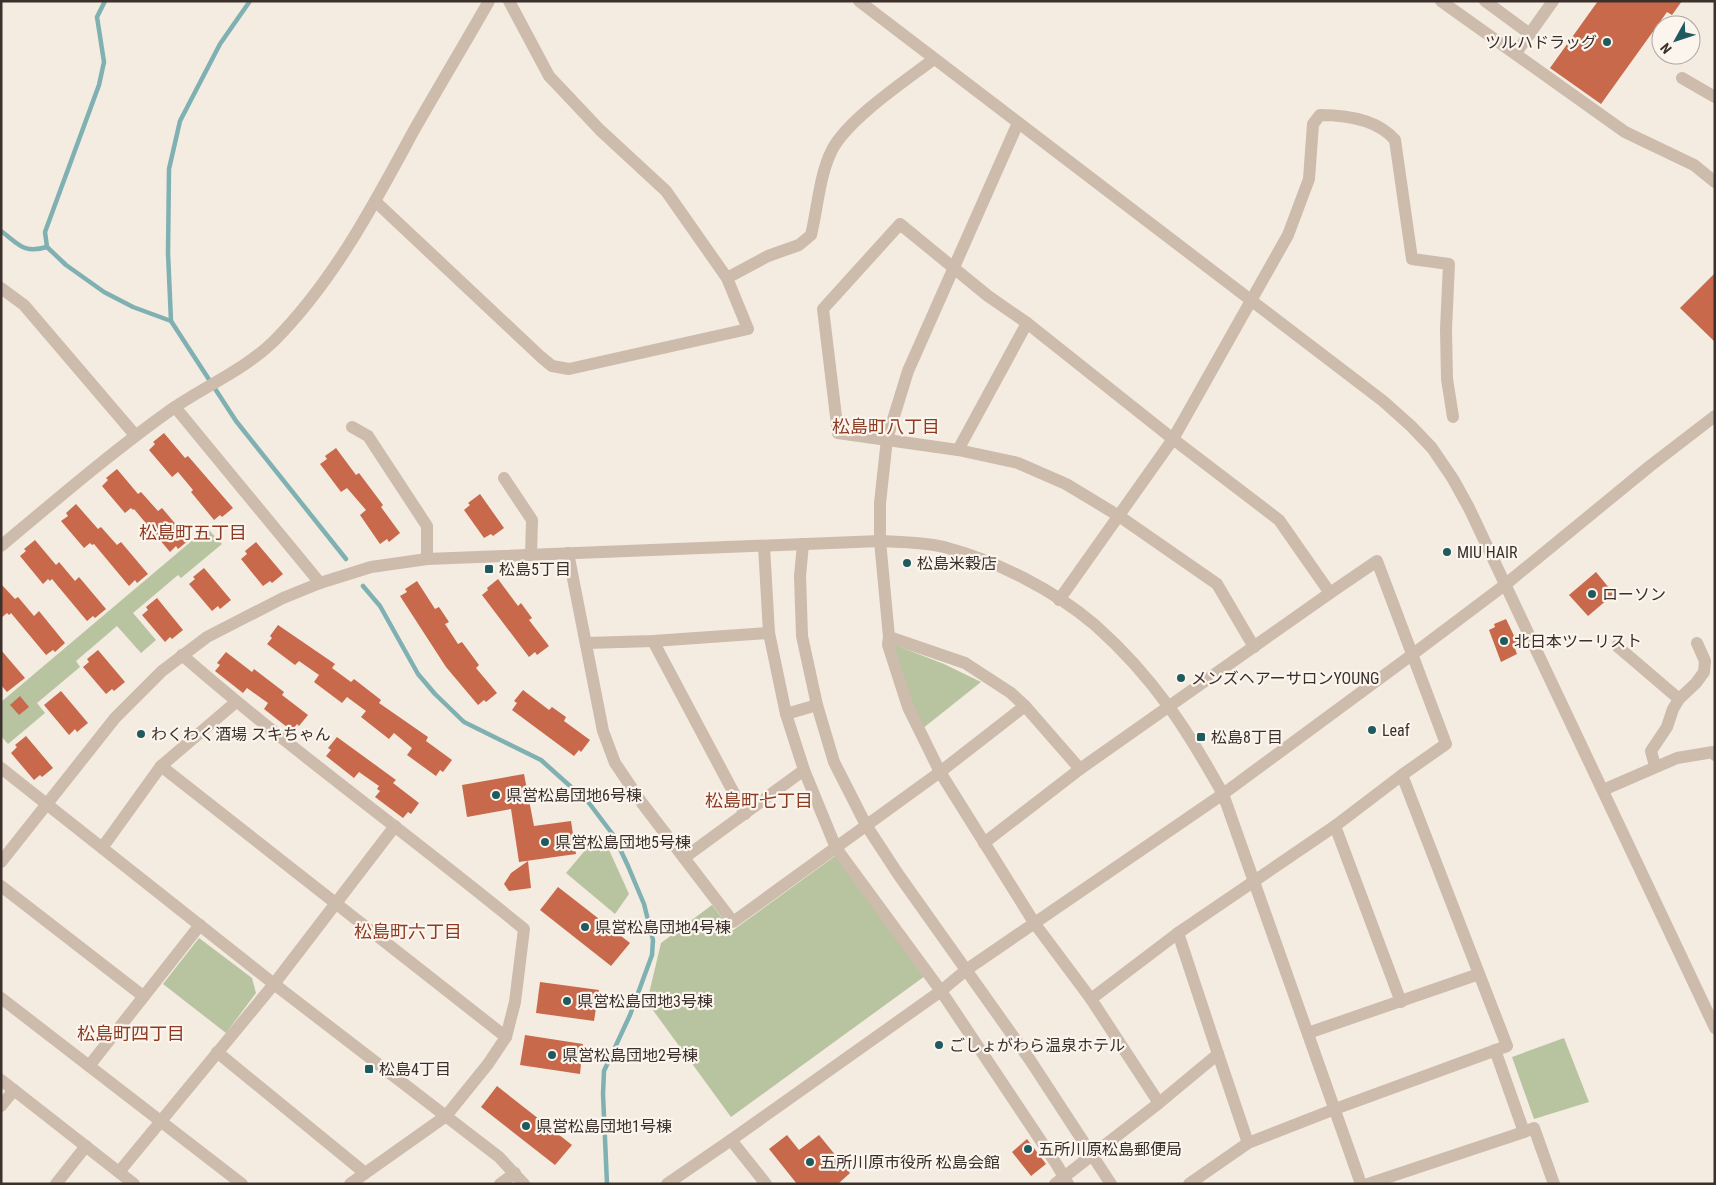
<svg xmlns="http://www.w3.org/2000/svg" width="1716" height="1185" font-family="'Roboto Condensed','Noto Sans JP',sans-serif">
<rect width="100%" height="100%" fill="#f4ebe1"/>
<g fill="#b8c4a0">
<polygon points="207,528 222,544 181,578 178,575 133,613 156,640 141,653 117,626 76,661 80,667 37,703 45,713 8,744 1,736 1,702"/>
<polygon points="895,645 944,664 981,682 922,729 892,651"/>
<polygon points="598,835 605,841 629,894 615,914 566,873"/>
<polygon points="835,856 925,976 731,1117 647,1002 661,943 712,905 732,931"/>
<polygon points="199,938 252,978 256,993 226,1033 163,984"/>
<polygon points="1564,1038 1589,1102 1534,1119 1512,1057"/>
</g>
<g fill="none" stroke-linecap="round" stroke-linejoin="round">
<g stroke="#7fb0b2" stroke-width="4.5">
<polyline points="105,1 97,17 104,62 99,85 45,232 47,247 66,265 104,292 133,307 171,321"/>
<polyline points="250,1 220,44 180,121 169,169 168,253 171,321 236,421 346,559"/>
<path d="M 1,231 C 19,244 23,254 47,247"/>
<polyline points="363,586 380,606 418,674 435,694 464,722 541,760 589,803 614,836 628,866 644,904 653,940 652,955 630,1015 604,1071 603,1094 607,1184"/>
</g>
</g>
<g fill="#c8694b">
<polygon points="1598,1 1682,1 1672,15 1667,12 1601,104 1550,68"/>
<polygon points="1715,273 1715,342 1680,308"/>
<polygon points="164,433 185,458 188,456 233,508 222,517 220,515 214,520 191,492 193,490 178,472 172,477 149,450 155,444 153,442"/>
<polygon points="336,448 356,475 359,473 383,505 381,507 400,533 389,542 387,539 380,544 360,515 366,510 347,488 341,492 320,464 327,459 325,456"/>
<polygon points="117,469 138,494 141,492 158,511 162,508 189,540 178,549 176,546 170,552 134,509 133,510 131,508 125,513 102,486 108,480 106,478"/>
<polygon points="480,494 504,528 493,536 491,534 484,538 464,510 470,505 468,503"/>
<polygon points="76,504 98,529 101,527 117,545 121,542 148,574 137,583 135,580 129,586 94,544 92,545 90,543 84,548 61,521 68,516 66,513"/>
<polygon points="35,540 56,565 59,562 75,581 79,577 106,609 95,618 93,616 87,621 52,579 50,581 48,579 43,584 20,556 26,551 24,549"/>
<polygon points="256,542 283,574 272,583 270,581 263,586 241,559 247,554 245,551"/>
<polygon points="204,568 231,600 220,609 218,606 212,611 189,584 195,579 193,577"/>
<polygon points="1596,572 1614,594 1588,616 1569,595"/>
<polygon points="498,579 518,606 521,603 532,618 529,620 549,646 537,655 535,652 529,657 482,595 488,590 487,588"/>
<polygon points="417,581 435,609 439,607 449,622 445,624 458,644 462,642 479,665 476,668 497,693 486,702 484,700 478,705 446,667 400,596 407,592 405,589"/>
<polygon points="1,584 15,599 18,597 34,616 39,611 65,643 55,652 53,650 46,655 11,613 9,615 7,613 1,618"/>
<polygon points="157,598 183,630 172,639 170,637 165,642 142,615 148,610 146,607"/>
<polygon points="1506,619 1518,644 1514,646 1517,654 1501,662 1489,630 1495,627 1494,624"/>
<polygon points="278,625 335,664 332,668 351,682 354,679 381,700 379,703 428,737 426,741 452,760 443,772 440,770 436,776 407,755 412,748 394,733 389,739 361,717 366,711 347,697 342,703 314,682 319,675 299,661 295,665 267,644 272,638 270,636"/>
<polygon points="1,650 25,678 7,692 1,685"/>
<polygon points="98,650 125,682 114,691 112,689 106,694 83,667 89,662 87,659"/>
<polygon points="226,652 252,672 254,669 284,692 282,695 308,715 299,726 297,724 292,731 264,709 268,703 247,688 243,693 215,671 220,665 217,663"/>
<polygon points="523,690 549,710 552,707 566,717 564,721 590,740 581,752 579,750 574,756 512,710 517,703 514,701"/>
<polygon points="61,691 88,723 77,732 75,729 69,735 44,705"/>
<polygon points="20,696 29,707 19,715 10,705"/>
<polygon points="26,736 53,768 42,777 40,775 34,780 11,753 17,747 15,745"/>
<polygon points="337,737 396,780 393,783 419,803 411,814 408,812 403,818 375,797 380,791 377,789 379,786 359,772 354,778 326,756 331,750 328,748"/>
<polygon points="524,774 534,826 571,821 576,854 519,862 511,809 467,817 462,785"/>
<polygon points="528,861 531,888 509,891 504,884 511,873"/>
<polygon points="558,887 630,943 611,966 540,910"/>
<polygon points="540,982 599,990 594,1021 536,1013"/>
<polygon points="525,1035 583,1044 580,1074 520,1065"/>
<polygon points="497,1086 572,1145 555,1165 481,1107"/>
<polygon points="787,1135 799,1150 819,1135 850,1173 838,1184 797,1184 769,1149"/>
<polygon points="1027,1139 1046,1164 1031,1176 1012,1152"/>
</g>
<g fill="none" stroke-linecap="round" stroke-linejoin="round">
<g stroke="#cdbbac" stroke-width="12">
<polyline points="509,1 549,76 600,130 666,191 727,278"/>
<polyline points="859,1 1383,401 1411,426 1432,448 1453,479 1469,508 1715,1028"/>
<polyline points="1441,1 1625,132 1694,165 1715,182"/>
<polyline points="1485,1 1530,34"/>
<polyline points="1516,53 1553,1"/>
<polyline points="1682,78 1715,97"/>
<polyline points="1018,123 908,371 887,439 880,503 880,541 889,637 888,645 908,707 940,772 1035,924 1091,999 1159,1103"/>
<path d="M 376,202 L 541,357 L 552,366 L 569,369 L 748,329 L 727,278 L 768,256 L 799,245 L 811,235 C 818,207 819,176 832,150 C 848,119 905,81 934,59"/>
<polyline points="1,288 24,305 135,435"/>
<polyline points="175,407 320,583"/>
<polyline points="352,427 368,436 427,526 427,559"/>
<polyline points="958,450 1027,323"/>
<polyline points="504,478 532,520 531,555"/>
<polyline points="803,544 800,576 802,636 817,705 834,762 866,825 898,874 1030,1060 1111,1184"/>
<path d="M 1,546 C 57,499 113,451 172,409 C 205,386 244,370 273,342 C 333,282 373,206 413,132 C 438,88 464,45 489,1"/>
<polyline points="764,546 769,633 786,714 804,770 836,848 941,991 1057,1165 1068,1184"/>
<polyline points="568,553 603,731 615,763 642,803 733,922 940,772 1025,706"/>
<path d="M 1059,600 L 1173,439 L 1288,235 L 1309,179 L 1313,124 L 1320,115 C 1346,115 1377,119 1395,140 L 1412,259 L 1449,264 L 1446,329 L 1447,379 L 1453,417"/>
<polyline points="889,637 965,663 1011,693 1025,706 1080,769"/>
<polyline points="653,641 745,814"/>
<polyline points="586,643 653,641 769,633"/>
<polyline points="1617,646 1679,699"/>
<path d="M 182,655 C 292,751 411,836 524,929 L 515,1002 L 506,1037 L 488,1064 L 446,1116 L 350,1184"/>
<polyline points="786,714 817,705"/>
<polyline points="161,766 506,1037"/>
<polyline points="1655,766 1651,751 1667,727 1673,709 1679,699 1696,683 1704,672 1705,661 1697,643"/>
<polyline points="1,768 274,984 499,1157 524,1184"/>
<polyline points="1603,790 1677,758 1713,752 1715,755"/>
<polyline points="1335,826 1401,1002"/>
<polyline points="984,843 1080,769 1330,593"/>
<polyline points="102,848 161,766 236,702"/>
<polyline points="684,858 804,770"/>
<path d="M 1,862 L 115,718 L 162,671 L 207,637 L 283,598 L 320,583 L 371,567 L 427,559 L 880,541 C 901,542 924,542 944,547 C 997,561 1054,590 1095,625 C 1122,649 1148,678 1169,707 C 1189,734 1206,764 1223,794 L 1361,1184"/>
<polyline points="1,886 143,996"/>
<polyline points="1,998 242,1184"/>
<polyline points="1091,999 1178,933"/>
<polyline points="1308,1033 1479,974"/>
<polyline points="1495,1050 1524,1132 1534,1128 1554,1184"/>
<polyline points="217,1052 365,1173"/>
<polyline points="1218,1054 1248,1143"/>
<polyline points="89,1066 200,925"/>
<polyline points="1,1080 134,1184"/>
<polyline points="1,1106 14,1090"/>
<polyline points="731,1140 766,1184"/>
<polyline points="119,1172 274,984 395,826"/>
<polyline points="56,1184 86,1146"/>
<polyline points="500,1184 515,1173"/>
<polyline points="667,1184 731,1140 941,991 966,970 1223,794 1413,654 1506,584 1650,466 1715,416"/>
<polyline points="1055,1184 1159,1103 1218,1054 1178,933 1335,826 1402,775"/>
<polyline points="1189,1184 1248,1143 1335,1109 1507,1046 1402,775 1446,744 1377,561 1330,593 1279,520 1173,439 1027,323 988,296 900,224 823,309 838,433 958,450 1018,463 1066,484 1119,516 1217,584 1254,647"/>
<polyline points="1368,1184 1524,1132"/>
</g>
</g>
<g fill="#1f5a5e" stroke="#fbf5ee" stroke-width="2">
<circle cx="1607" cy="42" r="5"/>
<circle cx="1447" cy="552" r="5"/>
<circle cx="907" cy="563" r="5"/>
<rect x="484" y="564" width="10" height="10" rx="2.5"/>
<circle cx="1592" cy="594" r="5"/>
<circle cx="1504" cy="641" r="5"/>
<circle cx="1181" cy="678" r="5"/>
<circle cx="1372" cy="730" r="5"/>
<circle cx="141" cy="734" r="5"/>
<rect x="1196" y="732" width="10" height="10" rx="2.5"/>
<circle cx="496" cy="795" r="5"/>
<circle cx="545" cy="842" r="5"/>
<circle cx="585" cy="927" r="5"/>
<circle cx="567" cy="1001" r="5"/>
<circle cx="939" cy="1045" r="5"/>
<circle cx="552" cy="1055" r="5"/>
<rect x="364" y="1064" width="10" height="10" rx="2.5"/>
<circle cx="526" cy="1126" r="5"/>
<circle cx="1028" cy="1149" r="5"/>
<circle cx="810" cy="1162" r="5"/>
</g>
<g text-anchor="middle" stroke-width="4.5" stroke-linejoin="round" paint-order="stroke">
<g font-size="16" fill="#3b302b" stroke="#fbf5ee" text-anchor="start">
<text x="1597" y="48" text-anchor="end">ツルハドラッグ</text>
<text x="1457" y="558">MIU HAIR</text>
<text x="917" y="569">松島米穀店</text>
<text x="499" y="575">松島5丁目</text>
<text x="1602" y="600">ローソン</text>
<text x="1514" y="647">北日本ツーリスト</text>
<text x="1191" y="684">メンズヘアーサロンYOUNG</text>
<text x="1382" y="736">Leaf</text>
<text x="151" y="740">わくわく酒場 スキちゃん</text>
<text x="1211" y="743">松島8丁目</text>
<text x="506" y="801">県営松島団地6号棟</text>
<text x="555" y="848">県営松島団地5号棟</text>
<text x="595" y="933">県営松島団地4号棟</text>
<text x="577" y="1007">県営松島団地3号棟</text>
<text x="949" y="1051">ごしょがわら温泉ホテル</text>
<text x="562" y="1061">県営松島団地2号棟</text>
<text x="379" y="1075">松島4丁目</text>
<text x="536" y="1132">県営松島団地1号棟</text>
<text x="1038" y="1155">五所川原松島郵便局</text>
<text x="820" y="1168">五所川原市役所 松島会館</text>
</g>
<g font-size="18" fill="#8c3b22" stroke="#fbf5ee">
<text x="886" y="433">松島町八丁目</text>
<text x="193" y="539">松島町五丁目</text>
<text x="759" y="807">松島町七丁目</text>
<text x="408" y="938">松島町六丁目</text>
<text x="131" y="1040">松島町四丁目</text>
</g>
</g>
<rect width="1716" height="1185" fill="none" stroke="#3b302b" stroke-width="5"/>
<g transform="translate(1676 40) rotate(230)"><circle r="24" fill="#fbf5ee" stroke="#aea6a0"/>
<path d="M0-4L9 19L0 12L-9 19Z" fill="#1f5a5e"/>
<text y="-8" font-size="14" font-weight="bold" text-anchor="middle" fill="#3b302b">N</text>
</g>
</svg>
